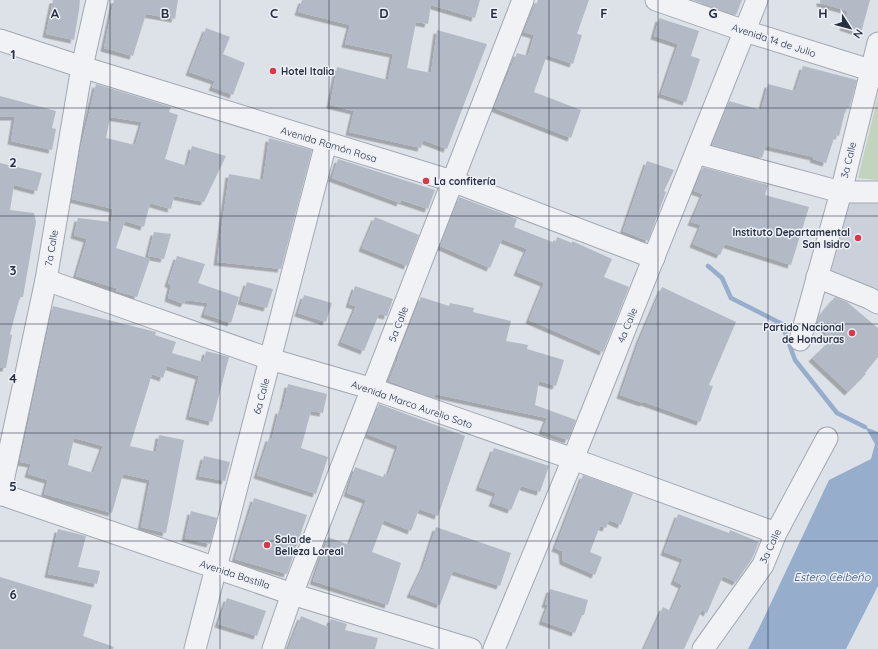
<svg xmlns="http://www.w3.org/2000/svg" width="878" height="649" font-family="Quicksand,sans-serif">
<defs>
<filter id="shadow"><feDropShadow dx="-3.5" dy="3.5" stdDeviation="0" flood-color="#0004"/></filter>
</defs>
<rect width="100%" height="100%" fill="#dde1e8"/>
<polygon fill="#cbd0da" points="847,198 878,199 878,297 830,278"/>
<polygon fill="#c2d3be" points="878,96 878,180 858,178"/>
<polygon fill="#96adcb" points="865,427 878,432 878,586 846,649 748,649 760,626 829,480 871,459 875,444"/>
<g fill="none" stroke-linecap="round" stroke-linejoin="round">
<polyline stroke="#96adcb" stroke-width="4.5" points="708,266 722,278 731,298 782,324 795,360 837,413 865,427"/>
</g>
<g fill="#b4bac5" fill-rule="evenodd" filter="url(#shadow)">
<polygon points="53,0 80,0 79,10 74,40 46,34"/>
<polygon points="114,0 178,0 175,19 146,14 133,56 104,48"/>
<polygon points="302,0 480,0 475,18 431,5 428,24 416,22 407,68 431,73 437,30 487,44 447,149 423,140 421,148 349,132 354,111 330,105 337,67 388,80 393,54 345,44 350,25 298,12"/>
<polygon points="538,0 589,0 577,34 582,35 573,64 547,55 534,92 581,110 571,138 494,108 517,53 528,56 534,35 524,32"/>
<polygon points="692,0 742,0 736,15"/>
<polygon points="820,0 870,0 861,33 843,27 848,11 820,3"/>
<polygon points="659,18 699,31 691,56 700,59 686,102 661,94 678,44 654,36"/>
<polygon points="206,28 230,37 223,54 245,63 233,95 212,87 215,81 189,72"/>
<polygon points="803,66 857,80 849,109 846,108 839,136 835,135 826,163 813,159 814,157 766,146 762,158 712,145 729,101 761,110 768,84 795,91"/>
<path d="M 96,84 L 171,107 L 169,112 L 178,115 L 165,159 L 187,166 L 192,146 L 226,156 L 204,202 L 174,196 L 171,209 L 150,203 L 144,227 L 125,221 L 116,248 L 150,259 L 137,297 L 116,291 L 116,288 L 76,276 L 87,239 L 74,235 L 78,218 L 111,222 L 113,209 L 72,199 L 81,146 ZM 110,117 L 142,122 L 135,145 L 106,138 Z"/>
<polygon points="0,96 56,111 52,128 56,129 52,150 11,141 15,117 0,117"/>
<polygon points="269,138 312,150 281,269 217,262 229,174 263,180"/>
<polygon points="338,159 435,190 428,209 401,200 400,203 332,178"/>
<polygon points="647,161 674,170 664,191 666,192 648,241 623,231"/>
<polygon points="0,163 42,173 37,191 14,185 10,210 34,213 36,222 23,297 20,297 10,334 12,335 6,368 0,368"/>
<polygon points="703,167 768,185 765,195 809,207 791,265 725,244 720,255 693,244 701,225 691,222 703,194 694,191"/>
<polygon points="459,197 517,219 514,227 555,243 557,237 572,243 572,241 612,259 604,277 629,287 603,352 529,320 544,283 517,272 527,249 502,239 490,268 440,246"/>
<polygon points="375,217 419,235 407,266 362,248"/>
<polygon points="154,232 171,234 164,259 148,256"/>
<polygon points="177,256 205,264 198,283 239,297 231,323 204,314 208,303 186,300 184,304 168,298 171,285 168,283"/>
<polygon points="247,282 273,289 267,308 241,301"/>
<polygon points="355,286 393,299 387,316 379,314 364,351 341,342 356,306 349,304"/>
<polygon points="662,287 736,322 709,385 713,386 700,422 644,402 643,403 620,395 640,338"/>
<polygon points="304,295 332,303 326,322 298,313"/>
<polygon points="421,297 449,306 450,303 474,308 473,312 511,321 506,341 528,345 527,349 564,360 556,386 539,381 535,405 576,420 568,440 542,431 547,418 435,394 434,398 389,381 399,356 398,356"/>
<polygon points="835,297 847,302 878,328 878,357 865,373 866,374 848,392 812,358 831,340 825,334 827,331 817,322 819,316"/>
<path d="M 53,306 L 156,332 L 155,335 L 176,342 L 172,353 L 203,362 L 206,351 L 229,357 L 212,422 L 189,416 L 199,376 L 167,366 L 163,378 L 152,374 L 130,446 L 156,452 L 159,435 L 184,440 L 166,533 L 141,527 L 150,480 L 123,474 L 112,513 L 44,494 L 48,480 L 28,474 L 31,464 L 20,462 ZM 74,438 L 103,446 L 93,473 L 68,465 Z"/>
<polygon points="288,384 327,394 323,413 311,411 301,448 328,457 316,494 257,475 269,438 272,438 279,410 282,411"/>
<polygon points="379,404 465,436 438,516 419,509 411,531 384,520 372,552 401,563 388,605 313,581 328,537 349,545 366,500 347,493 355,467 383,477 384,474 388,475 398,446 367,434"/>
<polygon points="494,448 549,466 540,492 521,486 511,510 492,503 496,493 479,487"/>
<polygon points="204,456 230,462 225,481 199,476"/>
<polygon points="583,475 633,493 621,525 609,520 606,528 600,526 590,552 602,557 595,575 563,561 562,551 555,548"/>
<polygon points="254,498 307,515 287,574 235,559"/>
<polygon points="191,511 217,518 210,544 185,538"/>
<polygon points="678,514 729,533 730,530 759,542 752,559 736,582 723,576 707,613 702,610 684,649 644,649 663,607 671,611 682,585 674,581 683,559 664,552"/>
<polygon points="436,527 511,553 500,586 453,571 440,605 410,594 423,567"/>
<polygon points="58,529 86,536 78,567 100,571 97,584 48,574"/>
<polygon points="0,577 92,605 83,636 114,647 113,649 0,649"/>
<polygon points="550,589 588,600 584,615 582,615 575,633 542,621 548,605 545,604"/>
<polygon points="227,598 266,611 257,636 218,624"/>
<polygon points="301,616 328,627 331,619 347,624 345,630 378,638 375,649 288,649"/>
</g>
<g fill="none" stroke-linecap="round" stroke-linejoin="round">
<g stroke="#a2a8b2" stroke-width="23">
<g id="minor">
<polyline points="656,0 745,31 870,70"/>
<polyline points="0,40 82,67 452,181 654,258"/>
<polyline points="696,153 841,192 878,192"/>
<polyline points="817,277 869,298 878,303"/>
<polyline points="46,280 270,359 373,389 573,459 776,533"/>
<polyline points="800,340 841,192 878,43"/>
<polyline points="0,494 292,594 471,649"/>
<polyline points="0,495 46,280 82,67 97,0"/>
<polyline points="195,649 326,143"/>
<polyline points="273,649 292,594 523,0"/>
<polyline points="494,649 573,459 757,0"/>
<polyline points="703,649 763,565 776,533 827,438"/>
</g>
</g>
<use href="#minor" stroke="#f0f2f6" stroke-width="21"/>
</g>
<path fill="none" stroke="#262e40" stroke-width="1" stroke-opacity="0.55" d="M 110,0 L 110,649M 220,0 L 220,649M 329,0 L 329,649M 439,0 L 439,649M 549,0 L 549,649M 658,0 L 658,649M 768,0 L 768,649M 0,108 L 878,108M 0,216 L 878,216M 0,324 L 878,324M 0,433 L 878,433M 0,541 L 878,541"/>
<g fill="#d73949" stroke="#edf0f6" stroke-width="1.5">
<circle cx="273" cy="71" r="4"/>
<circle cx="426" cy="181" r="4"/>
<circle cx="858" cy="238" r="4"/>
<circle cx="852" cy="333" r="4"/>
<circle cx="267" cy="545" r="4"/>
</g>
<g text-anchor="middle" stroke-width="3" stroke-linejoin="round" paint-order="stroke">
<g font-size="10" fill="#262e40" stroke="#edf0f6">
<text transform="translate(774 40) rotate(18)" y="4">Avenida 14 de Julio</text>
<text transform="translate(329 144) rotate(17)" y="4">Avenida Ramón Rosa</text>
<text transform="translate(848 160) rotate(-76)" y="4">3a Calle</text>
<text transform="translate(51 248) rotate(-80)" y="4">7a Calle</text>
<text transform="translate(398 324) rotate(-69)" y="4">5a Calle</text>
<text transform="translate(627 325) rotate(-68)" y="4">4a Calle</text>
<text transform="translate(261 396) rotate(-75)" y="4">6a Calle</text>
<text transform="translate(412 404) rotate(19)" y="4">Avenida Marco Aurelio Soto</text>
<text transform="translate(770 546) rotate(-65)" y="4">3a Calle</text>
<text transform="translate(235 574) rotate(18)" y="4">Avenida Bastilla</text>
</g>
<g font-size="10" font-weight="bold" fill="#262e40" stroke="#edf0f6" text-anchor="start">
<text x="281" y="75">Hotel Italia</text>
<text x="434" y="185">La confitería</text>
<text x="850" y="236" text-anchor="end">Instituto Departamental<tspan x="850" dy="12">San Isidro</tspan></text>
<text x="844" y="331" text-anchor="end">Partido Nacional<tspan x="844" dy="12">de Honduras</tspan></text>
<text x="275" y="543">Sala de<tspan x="275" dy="12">Belleza Loreal</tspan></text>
</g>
<g font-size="11" font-style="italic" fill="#2d4a76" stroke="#edf0f6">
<text x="832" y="581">Estero Ceibeño</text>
</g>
</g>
<g font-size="13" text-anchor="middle" font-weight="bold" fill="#262e40" stroke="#edf0f6" stroke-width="3" stroke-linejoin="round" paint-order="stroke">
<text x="55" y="18">A</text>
<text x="165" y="18">B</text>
<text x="274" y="18">C</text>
<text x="384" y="18">D</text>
<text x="494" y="18">E</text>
<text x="604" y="18">F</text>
<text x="713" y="18">G</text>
<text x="823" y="18">H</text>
<text x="13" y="59">1</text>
<text x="13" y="167">2</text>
<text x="13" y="275">3</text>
<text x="13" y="383">4</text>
<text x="13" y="491">5</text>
<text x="13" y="599">6</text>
</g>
<g transform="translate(850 28) rotate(126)" stroke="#edf0f6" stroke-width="3" paint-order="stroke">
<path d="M0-3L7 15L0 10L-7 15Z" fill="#262e40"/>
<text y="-6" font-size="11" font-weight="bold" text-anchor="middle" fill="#262e40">N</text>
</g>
</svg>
